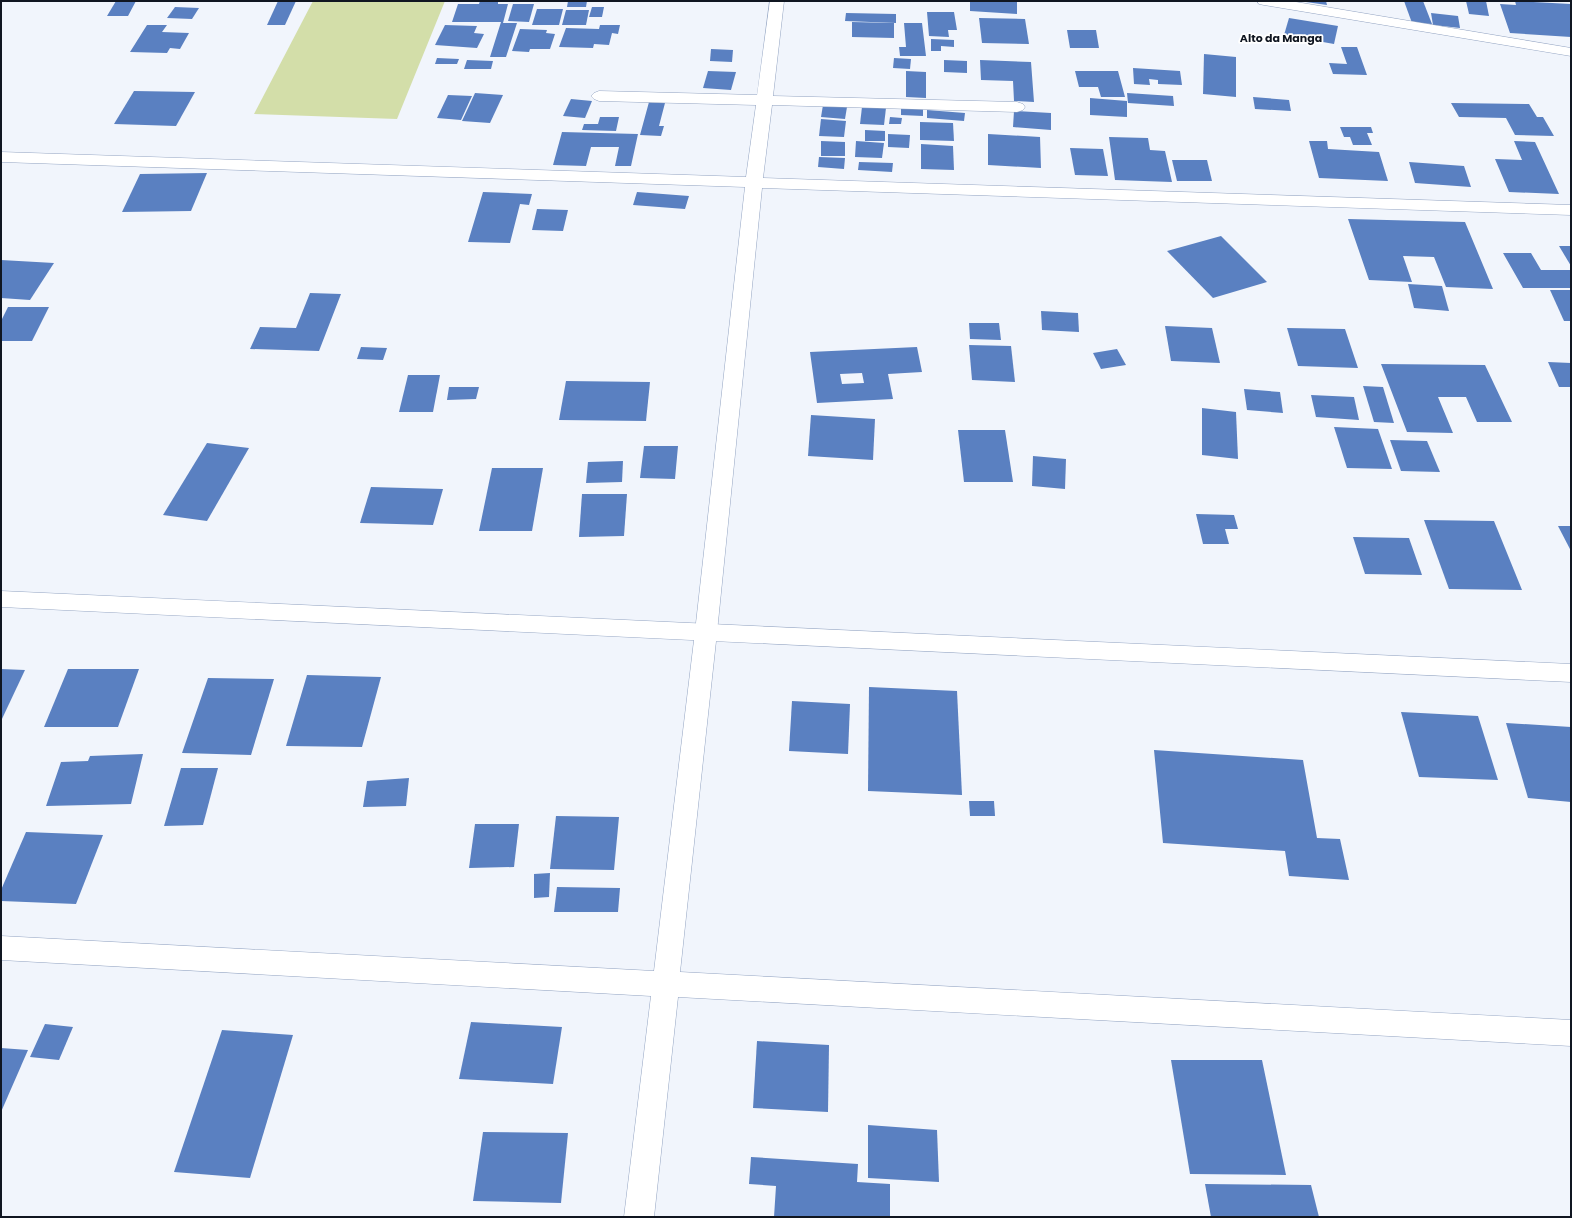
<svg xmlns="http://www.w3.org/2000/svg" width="1572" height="1218" font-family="Poppins,sans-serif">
<rect width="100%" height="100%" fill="#f1f5fc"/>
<polygon fill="#d3dea9" points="313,1 445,1 397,119 254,114"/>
<g fill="#5a80c1" fill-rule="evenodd">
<polygon points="116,1 136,1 128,16 107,16"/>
<polygon points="278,1 296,1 285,25 267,25"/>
<polygon points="480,1 498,1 498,4 508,4 503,23 517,23 506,57 490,57 501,22 452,22 458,4 479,4"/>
<polygon points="568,1 587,1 586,7 567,7"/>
<polygon points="970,1 1017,1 1017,14 970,11"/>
<polygon points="1306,1 1326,1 1327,5 1306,2"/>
<polygon points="1404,1 1423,1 1432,24 1412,23"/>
<polygon points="1466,1 1486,1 1489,16 1469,14"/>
<polygon points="1515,1 1571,4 1571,37 1510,33 1500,4 1516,5"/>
<polygon points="513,4 534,4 529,22 508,21"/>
<polygon points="175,7 199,8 192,19 167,18"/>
<polygon points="592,7 604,7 602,17 589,17"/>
<polygon points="537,9 563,9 559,25 532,25"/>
<polygon points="566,10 589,10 586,25 562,25"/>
<polygon points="927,12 954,12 957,30 948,30 949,37 929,36"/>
<polygon points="846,13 896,14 896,23 845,21"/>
<polygon points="1431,13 1458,16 1460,28 1433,25"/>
<polygon points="979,18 1025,19 1029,44 982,43"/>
<polygon points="1289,18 1338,26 1334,44 1284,35"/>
<polygon points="852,22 894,23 894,38 852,37"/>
<polygon points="904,23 922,23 926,56 900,56 899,47 906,47"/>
<polygon points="147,25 167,25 162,32 189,33 180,49 170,48 167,53 130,52"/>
<polygon points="445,25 477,26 474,33 484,34 477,48 435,45"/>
<polygon points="600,25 620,25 618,34 612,33 609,45 594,44 593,48 559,47 566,28 599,29"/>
<polygon points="520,29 547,30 546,33 555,34 550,49 530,49 529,52 512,51"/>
<polygon points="1067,30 1096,30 1099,48 1070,48"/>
<polygon points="931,39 954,40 954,47 941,46 941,51 931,51"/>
<polygon points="1341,47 1357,47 1367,75 1333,74 1329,63 1347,64"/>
<polygon points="711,49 733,50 732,62 710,61"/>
<polygon points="1204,54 1236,57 1236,97 1203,94"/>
<polygon points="437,58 459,59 457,64 435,64"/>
<polygon points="894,58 911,59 910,69 893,68"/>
<polygon points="467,60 493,61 491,69 464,69"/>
<polygon points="944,60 967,61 967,73 944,72"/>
<polygon points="980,60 1031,62 1034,102 1014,101 1013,81 981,80"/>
<polygon points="1133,68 1180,71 1182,85 1158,84 1158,80 1149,79 1150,85 1134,84"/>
<polygon points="708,71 736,72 731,90 703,88"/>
<polygon points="906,71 926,72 926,98 906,97"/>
<polygon points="1075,71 1118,71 1125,97 1101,97 1098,87 1079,87"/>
<polygon points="134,91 195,92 176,126 114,124"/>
<polygon points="475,93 503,95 490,123 462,121"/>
<polygon points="1127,93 1173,96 1174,106 1128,103"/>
<polygon points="448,95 472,96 461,120 437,118"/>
<polygon points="1253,97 1289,100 1291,111 1255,109"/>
<polygon points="1090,98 1127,101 1127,117 1090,115"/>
<polygon points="571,99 592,101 585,118 563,116"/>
<polygon points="649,102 665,103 659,126 664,126 661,136 640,135"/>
<polygon points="1451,103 1529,104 1537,117 1543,117 1554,136 1515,135 1506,118 1459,117"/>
<polygon points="823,105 847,107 845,119 821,117"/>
<polygon points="862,107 886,108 884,125 860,124"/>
<polygon points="901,107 923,108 923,116 901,115"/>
<polygon points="927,110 965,113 964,121 927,118"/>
<polygon points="1014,111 1051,113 1051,130 1013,127"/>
<polygon points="600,117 619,117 616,131 582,130 584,124 598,124"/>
<polygon points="890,117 902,118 901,124 889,124"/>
<polygon points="821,119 846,121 844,137 819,136"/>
<polygon points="920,122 953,123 954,141 920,140"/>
<polygon points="1340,127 1371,127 1373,133 1367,133 1372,145 1353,145 1350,137 1344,137"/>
<polygon points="865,130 885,131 885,141 865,141"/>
<polygon points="562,132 638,134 631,166 615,166 619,147 591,147 586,166 553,165"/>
<polygon points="888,134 910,135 909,148 888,147"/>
<polygon points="988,134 1040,137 1041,168 988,165"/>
<polygon points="1109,137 1148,138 1150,150 1165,151 1172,182 1115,180"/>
<polygon points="821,141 845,142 845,156 821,156"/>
<polygon points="856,141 884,143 882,158 855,157"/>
<polygon points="1309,141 1327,141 1328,149 1379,152 1388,181 1319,178"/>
<polygon points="1514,141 1535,142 1559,194 1509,192 1495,159 1522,160"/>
<polygon points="921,144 953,146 954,170 921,169"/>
<polygon points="1070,148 1103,149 1108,176 1075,175"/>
<polygon points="819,157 845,158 844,169 818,167"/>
<polygon points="1172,160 1207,160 1212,181 1177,181"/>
<polygon points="859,162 893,163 892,172 858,170"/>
<polygon points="1409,162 1464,166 1471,187 1415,183"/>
<polygon points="207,173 191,211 122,212 140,174"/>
<polygon points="483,192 532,194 529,205 520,204 510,243 468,242"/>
<polygon points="637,192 689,196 685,209 633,205"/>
<polygon points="537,209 568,210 563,231 532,230"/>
<polygon points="1348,219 1465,222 1493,289 1446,287 1434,257 1403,256 1412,282 1369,280"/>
<polygon points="1221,236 1267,282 1213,298 1167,251"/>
<polygon points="1559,246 1571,246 1571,266"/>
<polygon points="1503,253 1531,253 1541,270 1571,270 1571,288 1523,288"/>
<polygon points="1,260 54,263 30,300 1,298"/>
<polygon points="1408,284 1442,286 1449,311 1414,308"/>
<polygon points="1550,290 1571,290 1571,321 1564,321"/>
<polygon points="310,293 341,294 319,351 250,349 260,327 296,328"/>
<polygon points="8,307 49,307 32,341 1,341 1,321"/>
<polygon points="1041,311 1078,313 1079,332 1042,330"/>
<polygon points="969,323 999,323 1001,340 970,339"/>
<polygon points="1165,326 1212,328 1220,363 1171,361"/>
<polygon points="1287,328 1345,329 1358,368 1298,366"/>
<polygon points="969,345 1011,346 1015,382 972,380"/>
<polygon points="361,347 387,348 383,360 357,359"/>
<path d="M 917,347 L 922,372 L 888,374 L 893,399 L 817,403 L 810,352 ZM 862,373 L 864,383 L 842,384 L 840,374 Z"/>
<polygon points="1117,349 1126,365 1101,369 1093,353"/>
<polygon points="1548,362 1571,363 1571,387 1559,387"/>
<polygon points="1381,364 1485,365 1512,422 1477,422 1466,397 1438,397 1453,433 1407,432"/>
<polygon points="408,375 440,375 433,412 399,412"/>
<polygon points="566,381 650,382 646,421 559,420"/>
<polygon points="1363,386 1383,387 1394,423 1374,422"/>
<polygon points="449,387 479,387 476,399 447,400"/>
<polygon points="1244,389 1280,392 1283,413 1247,410"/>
<polygon points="1311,395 1354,397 1359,420 1316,417"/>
<polygon points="1202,408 1236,412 1238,459 1202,455"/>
<polygon points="811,415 875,419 873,460 808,456"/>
<polygon points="1334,427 1378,429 1392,469 1347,468"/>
<polygon points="958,430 1005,430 1013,482 964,482"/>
<polygon points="1390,440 1427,441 1440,472 1401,471"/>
<polygon points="207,443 249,448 207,521 163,515"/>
<polygon points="644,446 678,446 675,479 640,478"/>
<polygon points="1033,456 1066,459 1065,489 1032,486"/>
<polygon points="623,461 622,482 586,483 588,462"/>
<polygon points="492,468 543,468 532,531 479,531"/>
<polygon points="371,487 443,489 433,525 360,523"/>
<polygon points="582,494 627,494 624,536 579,537"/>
<polygon points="1196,514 1234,515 1238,529 1225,529 1229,544 1203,544"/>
<polygon points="1424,520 1494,521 1522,590 1449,589"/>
<polygon points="1558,526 1571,526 1571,551"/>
<polygon points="1353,537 1409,538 1422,575 1365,574"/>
<polygon points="1,669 25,670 1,721"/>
<polygon points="68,669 139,669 118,727 44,727"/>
<polygon points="307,675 381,677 362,747 286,746"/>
<polygon points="208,678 274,679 251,755 182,753"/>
<polygon points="869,687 957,691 962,795 868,791"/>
<polygon points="792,701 850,704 848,754 789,751"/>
<polygon points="1401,712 1478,716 1498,780 1419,777"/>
<polygon points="1506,723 1571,727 1571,802 1528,798"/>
<polygon points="1154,750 1303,760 1317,838 1340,839 1349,880 1289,876 1285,851 1163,843"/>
<polygon points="143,754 131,804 46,806 61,762 88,761 90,756"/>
<polygon points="181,768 218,768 203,825 164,826"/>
<polygon points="409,778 406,806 363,807 367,781"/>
<polygon points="969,801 994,801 995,816 970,816"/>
<polygon points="556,816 619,817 614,870 550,869"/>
<polygon points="475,824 519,824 514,867 469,868"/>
<polygon points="26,832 103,835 76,904 1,901 1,890"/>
<polygon points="550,873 549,897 534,898 534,874"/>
<polygon points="557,887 620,888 618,912 554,912"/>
<polygon points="471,1022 562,1027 553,1084 459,1079"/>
<polygon points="45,1024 73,1027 59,1060 30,1057"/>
<polygon points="222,1030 293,1035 250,1178 174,1172"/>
<polygon points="757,1041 829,1045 828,1112 753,1108"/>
<polygon points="1,1048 28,1050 1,1112"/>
<polygon points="1171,1060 1262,1060 1286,1175 1190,1174"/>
<polygon points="868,1125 937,1130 939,1182 868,1178"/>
<polygon points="483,1132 568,1133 561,1203 473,1201"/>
<polygon points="751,1157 858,1164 857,1182 890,1184 890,1217 774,1217 776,1186 749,1184"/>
<polygon points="1205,1184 1311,1185 1319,1217 1211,1217"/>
</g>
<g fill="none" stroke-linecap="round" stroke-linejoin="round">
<g stroke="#93a4c2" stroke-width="1">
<g id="minor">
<polygon points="770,1 784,1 773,96 1017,102 1023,104 1025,107 1023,110 1017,112 772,105 763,178 1571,205 1571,215 762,188 717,632 680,972 1571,1020 1571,1046 678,997 654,1217 624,1217 651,996 1,960 1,936 654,971 695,632 745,187 1,162 1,152 746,177 756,105 599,101 594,99 591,96 594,93 599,91 757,95"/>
<polygon points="1257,1 1290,1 1571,48 1571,56 1264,5 1259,4"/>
</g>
</g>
<g stroke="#93a4c2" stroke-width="1">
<polygon id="tertiary" points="1,591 1571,664 1571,682 1,607"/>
</g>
<use href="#minor" fill="#fff" fill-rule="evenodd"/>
<use href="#tertiary" fill="#fff" fill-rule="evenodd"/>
</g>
<g text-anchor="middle" stroke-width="3.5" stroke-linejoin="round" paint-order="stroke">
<g font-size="11" font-weight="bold" fill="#101621" stroke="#fff">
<text x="1281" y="42">Alto da Manga</text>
</g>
</g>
<rect width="1572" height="1218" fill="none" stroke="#101621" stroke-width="4"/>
</svg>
